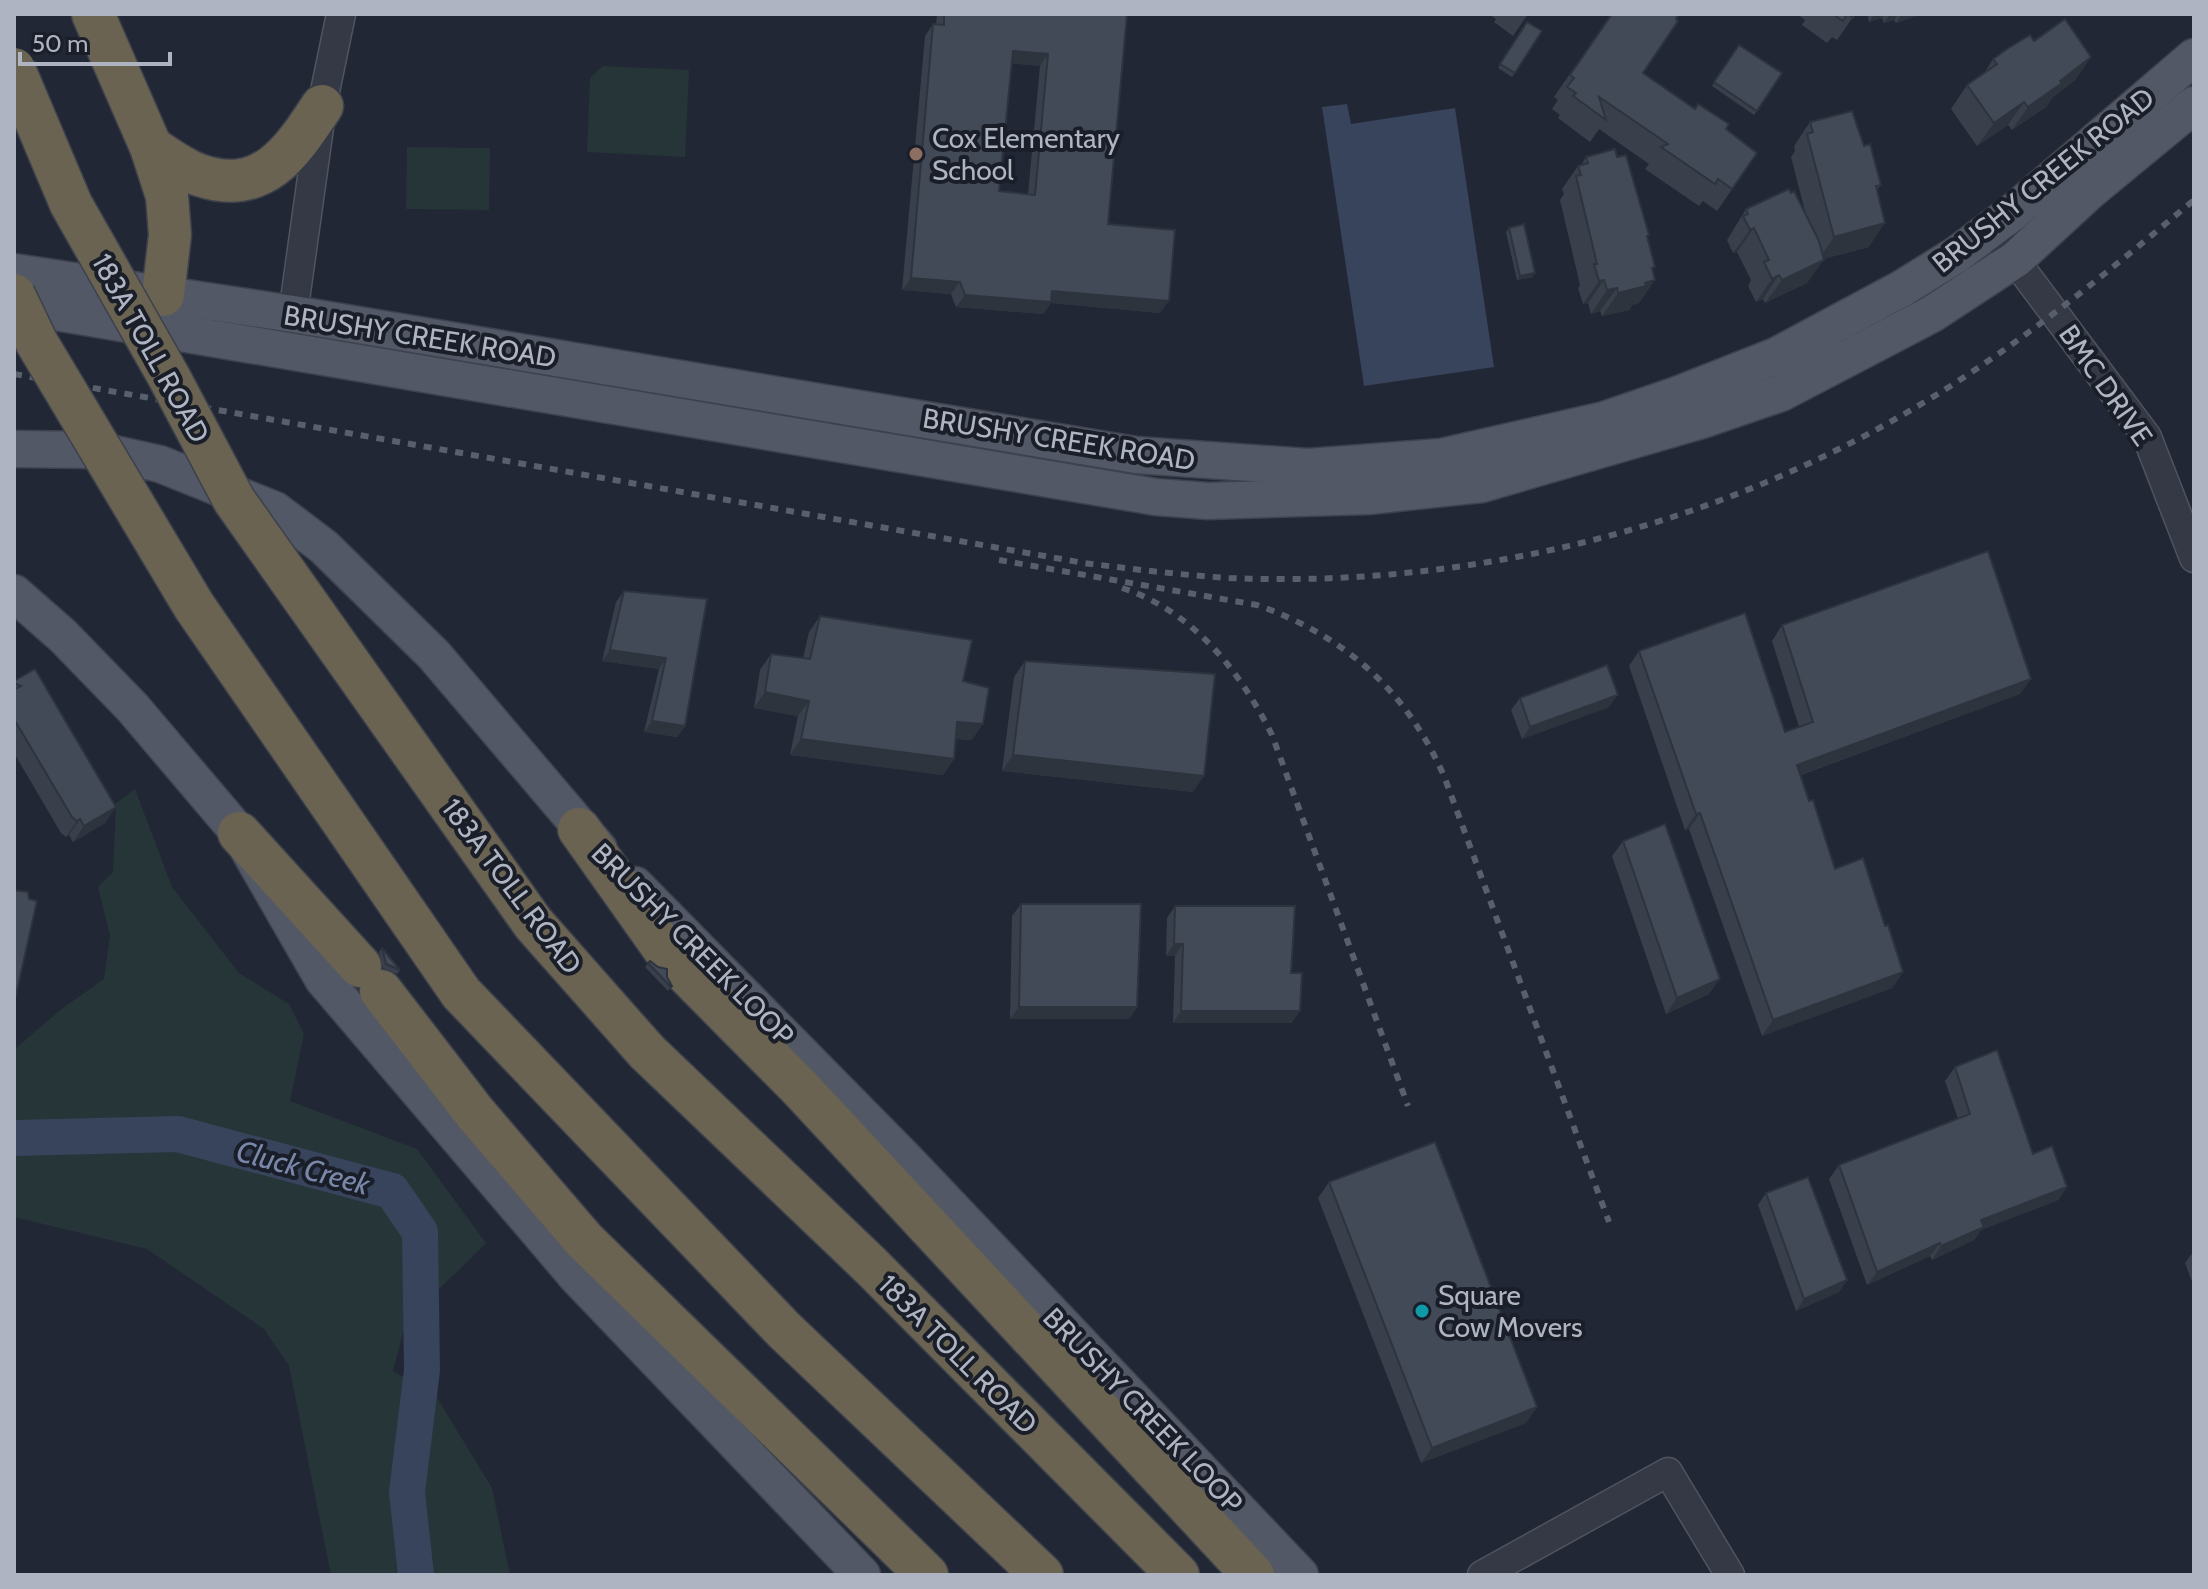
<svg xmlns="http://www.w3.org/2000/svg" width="2208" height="1589" font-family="Cabin,sans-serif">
<rect width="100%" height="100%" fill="#212734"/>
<g fill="#263538">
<polygon points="603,66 689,70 685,157 587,152 590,78"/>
<polygon points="407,147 490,148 489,210 406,209"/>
<polygon points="135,789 172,887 239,973 289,1004 304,1034 290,1101 417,1149 486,1243 406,1322 393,1371 436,1396 492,1488 510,1575 331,1575 289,1366 264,1329 147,1249 14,1217 14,1050 60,1010 104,979 110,936 98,887 113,872 116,803"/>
</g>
<polygon fill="#38435c" points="1347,104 1351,124 1455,108 1494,367 1364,386 1322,107"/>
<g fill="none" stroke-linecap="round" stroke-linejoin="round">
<polyline stroke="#38435c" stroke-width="36" points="14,1138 178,1134 392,1191 420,1232 422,1370 407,1492 416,1575"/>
<g stroke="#4f545f" stroke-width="31">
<g id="minor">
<polyline points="1990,227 2147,437 2194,558"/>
<polyline points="293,314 322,106 341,14"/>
<polyline points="1482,1575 1668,1472 1730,1575"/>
</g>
</g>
<g stroke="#3e424e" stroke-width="39">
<g id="major">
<polyline points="14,272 293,314 1136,455 1308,467 1441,457 1604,420 1677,395 1776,356 1901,289 1956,255 2012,213 2194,57"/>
<polyline points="14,305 1156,497 1208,501 1369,496 1482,484 1702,420 1781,393 1932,314 2016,259 2091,190 2194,105"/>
<polyline points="14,449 97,450 160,464 275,510 324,547 434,655 599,849"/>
<polyline points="14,593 63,636 132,707 239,833 323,979 577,1277 862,1575"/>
<polyline points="635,885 907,1161 1300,1575"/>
</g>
</g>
<g stroke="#3c414c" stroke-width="45">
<g id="highway">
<polyline points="93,14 151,147 167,196 170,235 163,295"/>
<path d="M 151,147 C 166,157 182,169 199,175 C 263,197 292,152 322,106"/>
<polyline points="579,829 664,949"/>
<polyline points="239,833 360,966"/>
<polyline points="533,923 647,1052 871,1266 1178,1575"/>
<polyline points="687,974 800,1088 1253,1575"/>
<polyline points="381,991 475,1113 584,1240 927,1575"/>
<polyline points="461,993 784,1330 1042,1575"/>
</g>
</g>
<use href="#minor" stroke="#343945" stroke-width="28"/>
<use href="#major" stroke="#525865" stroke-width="36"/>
<use href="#highway" stroke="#6a6352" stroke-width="42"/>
<g stroke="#585f6d" stroke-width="6" stroke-dasharray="8 8" stroke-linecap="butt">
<path d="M 14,374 L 1084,563 C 1132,569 1181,575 1229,578 C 1464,588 1702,531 1906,413 C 2010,353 2102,277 2194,200"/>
<path d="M 999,560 L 1257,605 C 1345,636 1406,690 1444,776 L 1609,1222"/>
<path d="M 1122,588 C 1193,611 1240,671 1272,735 L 1408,1106"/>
</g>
<g stroke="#3c414c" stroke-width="45" stroke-linecap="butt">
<g id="highway-bridge">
<polyline points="14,69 71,204 169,377 234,500 533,923"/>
<polyline points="14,295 37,343 194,606 461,993"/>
</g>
</g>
<use href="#highway-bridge" stroke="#6a6352" stroke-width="42"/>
</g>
<g fill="#39404c" fill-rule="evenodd">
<path d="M 937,14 L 1127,14 L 1108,224 L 1160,313 L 1051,303 L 1043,314 L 956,307 L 951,294 L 902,290 L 925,36 L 933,24 L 936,24 ZM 1011,63 L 1040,66 L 1028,194 L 999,191 Z"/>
<polygon points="1489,14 1528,14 1513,36 1494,22 1496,19"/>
<polygon points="1611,14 1643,73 1726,129 1757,153 1717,211 1703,201 1699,206 1645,169 1649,164 1599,129 1590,142 1558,118 1560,115 1552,109 1558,100 1554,97"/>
<polygon points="1797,14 1855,14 1837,40 1832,37 1827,43 1802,25 1805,20"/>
<polygon points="1867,14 1922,14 1896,23 1894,20 1884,23 1882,18 1869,22"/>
<polygon points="1527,22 1515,73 1512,77 1498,68"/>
<polygon points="2034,41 2091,57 2075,80 2052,98 2046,107 2012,130 2008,125 1977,146 1951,109 1967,85 1983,75 1993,59"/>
<polygon points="1739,45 1782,73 1754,115 1712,86"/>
<polygon points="1810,122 1864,146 1881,185 1877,190 1869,247 1823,259 1807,283 1765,303 1763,299 1756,302 1748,286 1751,280 1737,252 1733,253 1727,240 1746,209 1806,215 1791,157 1795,151 1794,146"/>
<polygon points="1586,157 1617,157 1647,238 1655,280 1639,303 1632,305 1629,310 1602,316 1600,311 1591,314 1588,303 1583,304 1578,288 1580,285 1560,200 1564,194 1562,189 1578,166 1581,165"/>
<polygon points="1509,228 1533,277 1517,280 1506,232"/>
<polygon points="624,591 707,599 685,726 677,737 644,732 659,669 602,661 616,602"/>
<polygon points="820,616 963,681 972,740 956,739 954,759 943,775 790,755 798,716 754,708 760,670 771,654 803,658 809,632"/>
<polygon points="1782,625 2020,694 1801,775 1809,801 1835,869 1885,926 1903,972 1892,988 1762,1036 1689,829 1685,830 1629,666 1639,651 1785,732 1799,727 1772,641"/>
<polygon points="1025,661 1193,792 1002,771 1014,677"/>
<polygon points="35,669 105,823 73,842 69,835 66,837 61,833 14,753 14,681"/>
<polygon points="1520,698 1609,707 1522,739 1511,710"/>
<polygon points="1623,841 1709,994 1666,1014 1612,856"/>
<polygon points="1021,904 1137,1007 1129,1019 1010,1019 1012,916"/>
<polygon points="1175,906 1291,973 1300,1011 1291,1023 1173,1023 1175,956 1166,956 1167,918"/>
<polygon points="382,948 400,970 397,974 383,968 379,952"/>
<polygon points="650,961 667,977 672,986 668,991 645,967"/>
<polygon points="1955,1067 2033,1154 2067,1187 2058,1200 1981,1230 1974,1240 1932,1260 1930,1256 1867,1285 1829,1179 1839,1165 1958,1119 1945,1081"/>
<polygon points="1329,1182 1537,1407 1526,1423 1421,1463 1318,1198"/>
<polygon points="1766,1193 1847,1280 1839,1292 1796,1311 1758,1205"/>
<polygon points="2194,1251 2194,1287 2185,1263"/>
</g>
<g fill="#2e343e">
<polygon points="1875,14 1885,14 1882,18 1869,22"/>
<polygon points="1890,14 1898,14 1894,20 1884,23"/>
<polygon points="1902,14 1922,14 1896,23"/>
<polygon points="1013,51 1048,54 1040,66 1004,63"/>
<polygon points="2091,57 2075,80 2052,98 2046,107 2012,130 2028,107"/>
<polygon points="2024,102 2008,125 1977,146 1994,123"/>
<polygon points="1885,223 1869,247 1818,260 1834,237"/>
<polygon points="1754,228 1737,252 1733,253 1750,230"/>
<polygon points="1824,260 1807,283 1765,303 1782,280"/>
<polygon points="1655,267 1641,287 1645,283 1655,280 1639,303 1632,305 1629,310 1602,316 1618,293 1652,268"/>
<polygon points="1535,273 1533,277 1517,280 1520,276"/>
<polygon points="1779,275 1763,299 1756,302 1772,279"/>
<polygon points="911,278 960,282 951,294 902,290"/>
<polygon points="1604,280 1588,303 1583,304 1599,281"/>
<polygon points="1617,288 1600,311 1591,314 1607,290"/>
<polygon points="1052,291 1169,301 1160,313 1051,303 1043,314 956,307 965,295"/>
<polygon points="610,650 666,658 659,669 602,661"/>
<polygon points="2031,679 2020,694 1786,780 1797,765"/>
<polygon points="765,692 809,701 798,716 754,708"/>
<polygon points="1618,695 1609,707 1522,739 1530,727"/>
<polygon points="652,721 685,726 677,737 644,732"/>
<polygon points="957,722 983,724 972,740 946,738"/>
<polygon points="801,739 954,759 943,775 790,755"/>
<polygon points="1013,755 1204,776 1193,792 1002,771"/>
<polygon points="116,807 105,823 73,842 84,826"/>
<polygon points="1700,813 1689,829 1685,830 1696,814"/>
<polygon points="80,819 69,835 66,837 77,821"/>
<polygon points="1174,944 1183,944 1175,956 1166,956"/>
<polygon points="1903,972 1892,988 1762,1036 1773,1020"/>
<polygon points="1720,979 1709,994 1666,1014 1677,998"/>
<polygon points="1019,1007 1137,1007 1129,1019 1010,1019"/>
<polygon points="1181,1011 1300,1011 1291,1023 1173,1023"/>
<polygon points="2067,1187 2058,1200 1981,1230 1974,1240 1932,1260 1941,1246 1981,1220"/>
<polygon points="1940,1243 1930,1256 1867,1285 1877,1272"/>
<polygon points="1847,1280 1839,1292 1796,1311 1804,1299"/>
<polygon points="1537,1407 1526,1423 1421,1463 1432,1448"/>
</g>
<g fill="#424a58" stroke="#2e343e" stroke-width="2" fill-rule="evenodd">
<path d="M 944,14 L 1127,14 L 1108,224 L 1175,230 L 1169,301 L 1052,291 L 1051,302 L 965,295 L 960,282 L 911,278 L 933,24 L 944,25 ZM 1013,51 L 1048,54 L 1035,195 L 999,191 Z"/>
<polygon points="1612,14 1679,14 1676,19 1678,21 1643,73 1695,109 1698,104 1729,124 1726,129 1757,153 1732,189 1718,179 1715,184 1661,147 1668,144 1599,97 1606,120 1573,96 1576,93 1567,87 1574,78 1570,75"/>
<polygon points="1833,14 1855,14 1853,18 1847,14 1843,21"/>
<polygon points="2065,19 2091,57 2060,81 2062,83 2028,107 2024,102 1994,123 1967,85 1997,64 1993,59 2010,47 2030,35 2034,41"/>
<polygon points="1527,22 1542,31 1515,73 1500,64"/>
<polygon points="1739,45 1782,73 1757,111 1714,82"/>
<polygon points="1852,111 1864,146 1870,144 1881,185 1876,186 1885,223 1834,237 1807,134 1813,132 1810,122"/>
<polygon points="1615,149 1617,157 1626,155 1649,235 1647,236 1655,267 1652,268 1655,280 1645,283 1646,286 1618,293 1617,288 1607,290 1604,280 1599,281 1594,264 1597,264 1576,176 1581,175 1578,166 1588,163 1586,157"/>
<polygon points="1789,189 1791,193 1794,191 1819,241 1824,260 1782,280 1779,275 1772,279 1764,262 1769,260 1754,228 1750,230 1743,216 1748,214 1746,209"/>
<polygon points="1524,224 1535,273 1520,276 1509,228"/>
<polygon points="1988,551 2031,679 1797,765 1809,801 1813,800 1835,869 1863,858 1885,926 1888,925 1903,972 1773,1020 1700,813 1696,814 1639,651 1745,613 1785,732 1813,722 1782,625"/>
<polygon points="624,591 707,599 685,726 652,721 666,658 610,650"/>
<polygon points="820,616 972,640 963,681 989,688 983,724 957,722 954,759 801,739 809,701 765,692 771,654 810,659"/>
<polygon points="1025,661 1215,674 1204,776 1013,755"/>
<polygon points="1607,665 1618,695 1530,727 1520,698"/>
<polygon points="35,669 116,807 84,826 80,819 77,821 72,817 14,719 14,690 21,686 14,683 14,681"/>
<polygon points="1665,824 1720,979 1677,998 1623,841"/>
<polygon points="14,890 28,892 29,899 37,901 16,995 14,995"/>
<polygon points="1021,904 1141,904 1137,1007 1019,1007"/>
<polygon points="1175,906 1295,906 1291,973 1302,973 1300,1011 1181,1011 1183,944 1174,944"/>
<polygon points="382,948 400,970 386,964"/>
<polygon points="650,961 658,967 667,969 667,977 672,986 671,987 648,963"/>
<polygon points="1997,1050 2033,1154 2052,1146 2067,1187 1981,1220 1984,1227 1941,1246 1940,1243 1877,1272 1839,1165 1970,1114 1955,1067"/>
<polygon points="1435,1142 1537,1407 1432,1448 1329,1182"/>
<polygon points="1808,1177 1847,1280 1804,1299 1766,1193"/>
</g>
<circle fill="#8d6e63" stroke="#1a1e29" stroke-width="3" cx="916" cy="154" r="8"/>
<circle fill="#0f9aa8" stroke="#1a1e29" stroke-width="3" cx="1422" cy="1311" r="8"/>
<g text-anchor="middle" stroke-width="8" stroke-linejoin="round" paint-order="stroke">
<g font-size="28" fill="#aeb4c1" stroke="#1a1e29" text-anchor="start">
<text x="932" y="148">Cox Elementary<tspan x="932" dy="32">School</tspan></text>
<text x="1438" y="1305">Square<tspan x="1438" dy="32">Cow Movers</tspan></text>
</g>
<g font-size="28" fill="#aeb4c1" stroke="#1a1e29">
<text transform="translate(2043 180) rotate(-39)" y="10">BRUSHY CREEK ROAD</text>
<text transform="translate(420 336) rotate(9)" y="10">BRUSHY CREEK ROAD</text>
<text transform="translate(151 348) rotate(61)" y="10">183A TOLL ROAD</text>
<text transform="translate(2106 385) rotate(55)" y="10">BMC DRIVE</text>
<text transform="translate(1059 439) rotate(9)" y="10">BRUSHY CREEK ROAD</text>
<text transform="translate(512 886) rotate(53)" y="10">183A TOLL ROAD</text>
<text transform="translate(693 944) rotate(45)" y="10">BRUSHY CREEK LOOP</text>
<text transform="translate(958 1354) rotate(45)" y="10">183A TOLL ROAD</text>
<text transform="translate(1143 1410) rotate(46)" y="10">BRUSHY CREEK LOOP</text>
</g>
<g font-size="30" font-style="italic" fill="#7987a8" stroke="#1a1e29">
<text transform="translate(303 1168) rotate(15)" y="10">Cluck Creek</text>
</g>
</g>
<rect width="2208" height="1589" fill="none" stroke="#aeb4c1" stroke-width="32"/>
<path d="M20 52v12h150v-12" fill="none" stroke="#aeb4c1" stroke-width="4"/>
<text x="32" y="52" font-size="24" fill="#aeb4c1" stroke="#1a1e29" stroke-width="6" paint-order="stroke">50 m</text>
</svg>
